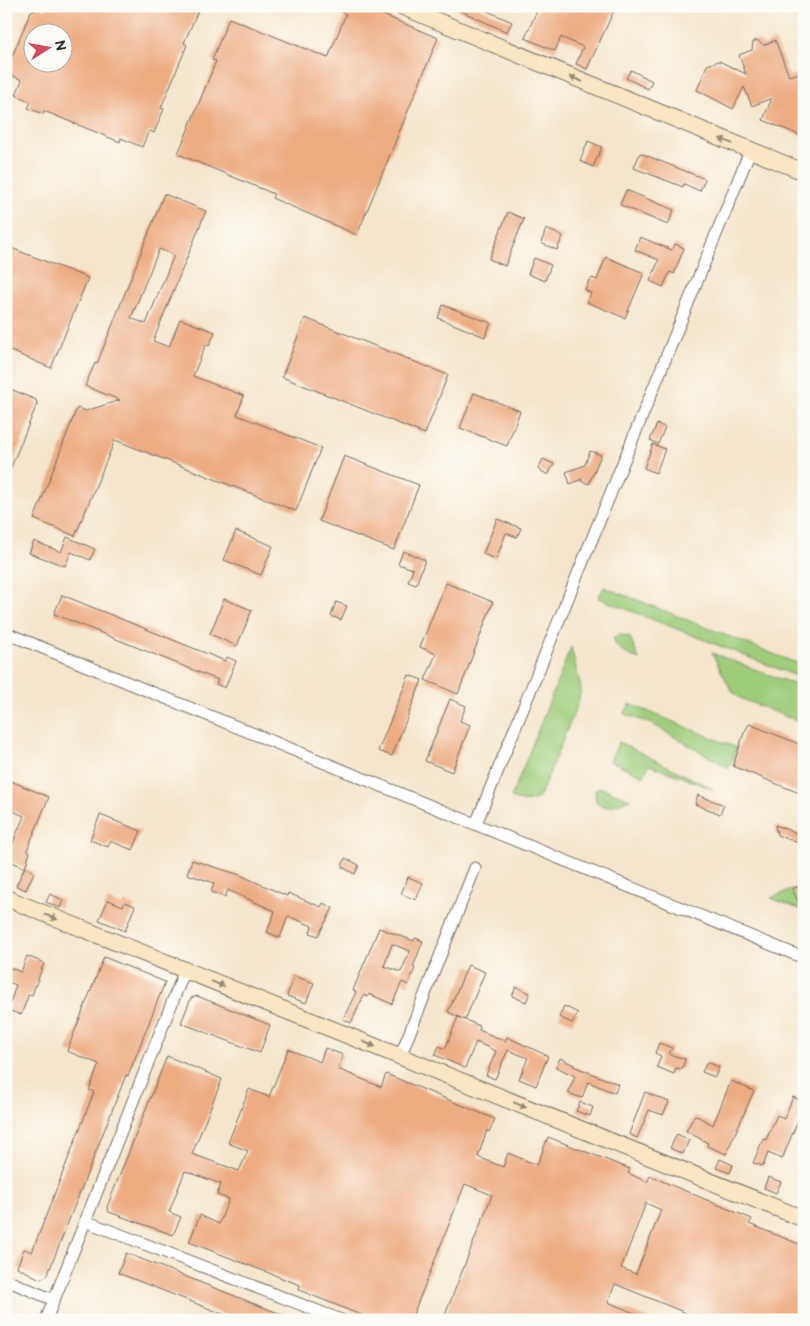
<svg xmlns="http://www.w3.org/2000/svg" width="810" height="1326" font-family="'Balsamiq Sans',sans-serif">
<rect width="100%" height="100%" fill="#fdfcf7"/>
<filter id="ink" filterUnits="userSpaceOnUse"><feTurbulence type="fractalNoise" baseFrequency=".02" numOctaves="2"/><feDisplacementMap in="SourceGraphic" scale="10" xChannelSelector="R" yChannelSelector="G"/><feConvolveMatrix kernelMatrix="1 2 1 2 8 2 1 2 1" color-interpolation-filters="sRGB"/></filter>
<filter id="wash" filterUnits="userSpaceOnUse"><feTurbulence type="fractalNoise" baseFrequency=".0096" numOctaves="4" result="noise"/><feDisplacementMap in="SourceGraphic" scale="20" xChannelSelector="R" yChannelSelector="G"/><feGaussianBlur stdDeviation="1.12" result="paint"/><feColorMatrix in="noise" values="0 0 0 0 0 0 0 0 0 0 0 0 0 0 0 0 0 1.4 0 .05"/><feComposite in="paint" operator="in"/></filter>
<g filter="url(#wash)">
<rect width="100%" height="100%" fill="#f4e5cc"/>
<g fill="#9fcd7a" stroke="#657c52">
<polygon points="604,587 804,666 804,679 598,598"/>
<path d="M 619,634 L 630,637 L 639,660 C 628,654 614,651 614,637 Z"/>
<path d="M 571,647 L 581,688 L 578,703 L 539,798 C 528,803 522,802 511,798 Z"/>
<polygon points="712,653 804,688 804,724 740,698 731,690"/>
<polygon points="630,704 737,748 729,768 652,724 624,714"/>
<polygon points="619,742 713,789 649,765 644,776 610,761"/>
<polygon points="599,787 630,799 609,807 599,805 596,801 595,790"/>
<polygon points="804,885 804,911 771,898"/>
</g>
<g id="blocks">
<g fill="#eeac81" fill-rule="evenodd">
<path d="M 36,6 L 46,10 L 48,6 L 200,6 L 184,43 L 187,45 L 161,108 L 164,109 L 154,133 L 149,131 L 142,147 L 121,138 L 120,142 L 44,111 L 43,114 L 28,108 L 31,102 L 16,95 L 22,80 L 6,73 L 6,71 L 31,11 L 33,12 ZM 32,32 L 62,32 L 62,62 L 32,62 Z"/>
<polygon points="328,6 362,6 438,38 357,235 272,198 274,194 178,154 216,61 212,60 229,18 328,58 346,14"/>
<polygon points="450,6 476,6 512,22 507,32"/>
<polygon points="539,6 616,6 587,69 576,64 583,47 561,37 555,51 525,38"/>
<polygon points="757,40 764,45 775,40 789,76 804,72 804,137 763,120 772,98 752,106 744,87 733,109 697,90 707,65 719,61 746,74 739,55 752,50 753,42"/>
<polygon points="631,70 652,81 648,89 626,78"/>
<polygon points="588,141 602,147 593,167 580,161"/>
<polygon points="640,153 705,179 700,191 684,184 683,187 634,168"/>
<polygon points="626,190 674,210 668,225 620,205"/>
<path d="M 164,194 L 206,211 L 153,341 L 169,347 L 180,319 L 215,332 L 209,346 L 206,344 L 193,376 L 244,396 L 237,415 L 321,448 L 296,511 L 115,440 L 75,536 L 34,519 L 77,408 L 86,411 L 120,400 L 85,386 L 95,363 L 97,364 ZM 159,249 L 174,255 L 146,324 L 131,318 Z"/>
<polygon points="508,212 524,219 505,266 489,259"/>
<polygon points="546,229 563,236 557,250 541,243"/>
<polygon points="640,237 672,250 675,244 684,248 674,274 670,272 663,287 650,281 659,260 635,250"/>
<polygon points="6,246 88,278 51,368 6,349"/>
<polygon points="606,257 644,273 625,318 587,302 591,293 585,290 589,280 592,278 597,280"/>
<polygon points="534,258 551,265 545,281 528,274"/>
<polygon points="443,305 491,323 485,337 438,318"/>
<polygon points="305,318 448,375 425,434 282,377"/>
<polygon points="6,387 36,400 37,404 7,477"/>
<polygon points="474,393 520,411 507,446 460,428"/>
<polygon points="657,424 665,427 658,444 650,440"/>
<polygon points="653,444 665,449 656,473 644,468"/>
<polygon points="590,451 601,455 589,484 581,481 582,479 570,484 566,472 585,465"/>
<polygon points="344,456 419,485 394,550 319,521"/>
<polygon points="543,459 554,464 548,475 538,469"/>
<polygon points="497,519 521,528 517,537 506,533 496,559 483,554"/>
<polygon points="236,531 273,546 261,575 224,560"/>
<polygon points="67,537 95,549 90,560 71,552 65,566 29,553 34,541 61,552"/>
<polygon points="403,551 425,560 416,585 408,582 413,569 398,564"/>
<polygon points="446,583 493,602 458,694 425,680 436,654 420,647"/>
<polygon points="62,595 225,661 227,657 236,661 225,688 216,684 218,680 54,614"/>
<polygon points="224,599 252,610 237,646 210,634"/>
<polygon points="336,602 347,606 341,620 331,616"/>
<polygon points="409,675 422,680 392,756 378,751"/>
<polygon points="450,699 466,706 460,721 470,725 452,772 425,761"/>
<polygon points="749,724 804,746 804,795 733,766 744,733"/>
<polygon points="6,779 49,797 27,850 30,852 25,868 6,859 24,816 6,808"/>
<polygon points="698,795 724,805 720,814 695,804"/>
<polygon points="100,815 141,831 133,850 110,841 108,847 90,840"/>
<polygon points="775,825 804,836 804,845 777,835"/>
<polygon points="345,858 359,865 355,874 342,867"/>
<polygon points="192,860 240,875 287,896 288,893 321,907 323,903 333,908 318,936 310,933 312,926 288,916 280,938 267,932 275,911 228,890 225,897 211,892 214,883 187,874"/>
<polygon points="25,867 34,872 26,890 16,886"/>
<polygon points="408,877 423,883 416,900 401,894"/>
<polygon points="804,884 804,915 792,889"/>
<polygon points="50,894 63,900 60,908 46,902"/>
<polygon points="108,900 123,906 125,902 135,906 125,931 99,920"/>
<path d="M 379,928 L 414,941 L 415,938 L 423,941 L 413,967 L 415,968 L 408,985 L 402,982 L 392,1004 L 369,994 L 368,997 L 364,995 L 351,1023 L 343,1019 L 356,992 L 353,990 ZM 392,944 L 410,951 L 401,972 L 384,966 Z"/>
<polygon points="27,956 44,963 32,995 29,994 21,1015 8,1010 16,985 6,981 6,966 21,972"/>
<polygon points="104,957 165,982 128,1076 126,1075 47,1276 40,1279 17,1267 24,1249 32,1252 94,1092 89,1090 99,1064 67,1051"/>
<polygon points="468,965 485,972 465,1020 448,1012"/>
<polygon points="294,976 314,983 306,1003 287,996"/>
<polygon points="516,987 530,993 526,1002 512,996"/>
<polygon points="197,996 270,1025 260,1053 181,1023 191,998"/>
<polygon points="564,1006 578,1013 572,1023 559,1017"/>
<polygon points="458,1017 480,1026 479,1030 505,1041 507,1037 548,1056 536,1086 519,1079 528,1058 508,1050 495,1079 486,1075 496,1051 476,1042 465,1068 435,1055 439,1046 445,1049"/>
<polygon points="659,1043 672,1048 669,1054 685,1059 682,1069 676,1068 674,1074 657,1067 661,1056 655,1053"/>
<path d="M 325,1048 L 343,1055 L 338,1069 L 381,1087 L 386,1074 L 495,1119 L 489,1132 L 487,1130 L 478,1157 L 503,1167 L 508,1153 L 537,1165 L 548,1137 L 630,1169 L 628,1173 L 647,1182 L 650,1176 L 752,1219 L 749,1224 L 804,1246 L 804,1320 L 703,1320 L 615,1284 L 608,1302 L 651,1320 L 443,1320 L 492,1195 L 465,1184 L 411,1320 L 373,1320 L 299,1290 L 300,1285 L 189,1242 L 200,1215 L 219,1224 L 229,1199 L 217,1195 L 221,1184 L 185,1171 L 169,1212 L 181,1217 L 173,1235 L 109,1212 L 107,1207 L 167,1056 L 222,1079 L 192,1154 L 239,1171 L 248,1151 L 228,1143 L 249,1089 L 269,1097 L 288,1049 L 320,1062 ZM 646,1203 L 661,1210 L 636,1274 L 621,1268 Z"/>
<polygon points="560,1058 574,1065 573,1066 618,1084 615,1093 588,1082 582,1098 568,1093 575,1076 556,1067"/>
<polygon points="707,1062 719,1067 715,1077 702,1072"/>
<polygon points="731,1081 754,1091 726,1154 707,1146 708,1143 686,1131 695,1115 713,1125"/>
<polygon points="645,1092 669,1102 663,1115 649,1110 637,1138 629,1134"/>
<polygon points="793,1097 804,1102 804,1114 801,1113 782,1159 768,1153 763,1166 753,1163 763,1139 766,1140 777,1115 784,1119"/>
<polygon points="580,1102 593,1107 590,1116 576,1111"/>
<polygon points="677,1134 689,1140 683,1154 670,1148"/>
<polygon points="720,1159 733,1165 730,1173 716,1168"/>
<polygon points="768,1177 781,1182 776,1193 764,1188"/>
<polygon points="126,1253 293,1319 293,1320 238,1320 118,1273"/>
</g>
</g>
</g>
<g filter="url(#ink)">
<use href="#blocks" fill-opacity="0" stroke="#716c63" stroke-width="1"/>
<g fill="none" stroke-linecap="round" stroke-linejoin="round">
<g stroke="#716c63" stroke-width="13">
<g id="street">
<polyline points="6,633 804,958"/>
<polyline points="476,824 750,151"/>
<polyline points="400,1057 475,868"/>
<polyline points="85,1221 341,1320"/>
<polyline points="6,1280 54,1300"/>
<polyline points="46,1320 185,970"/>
</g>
</g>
<g stroke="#716c63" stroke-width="18">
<g id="secondary">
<polyline points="401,6 804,172"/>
<polyline points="6,898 804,1219"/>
</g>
</g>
<use href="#street" stroke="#fff" stroke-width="11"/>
<use href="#secondary" stroke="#f9e7c3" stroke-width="16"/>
</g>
<defs><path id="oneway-solid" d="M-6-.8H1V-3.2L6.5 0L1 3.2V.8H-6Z" transform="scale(1.25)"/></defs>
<g fill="#928977">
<use href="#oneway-solid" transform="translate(576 79) rotate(-158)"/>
<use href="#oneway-solid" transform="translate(726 141) rotate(-158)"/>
<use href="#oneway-solid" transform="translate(51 917) rotate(22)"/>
<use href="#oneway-solid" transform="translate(218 984) rotate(22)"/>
<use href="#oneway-solid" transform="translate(369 1044) rotate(22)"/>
<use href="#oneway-solid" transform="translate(520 1105) rotate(22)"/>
</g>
</g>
<rect width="810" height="1326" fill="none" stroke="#fdfcf7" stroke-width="25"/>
<g transform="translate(48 48) rotate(79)"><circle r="24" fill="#fdfcf7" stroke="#a9a8a5"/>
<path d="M0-4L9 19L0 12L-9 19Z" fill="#d1495b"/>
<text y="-8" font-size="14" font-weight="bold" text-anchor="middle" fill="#2b2b2b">N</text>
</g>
</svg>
